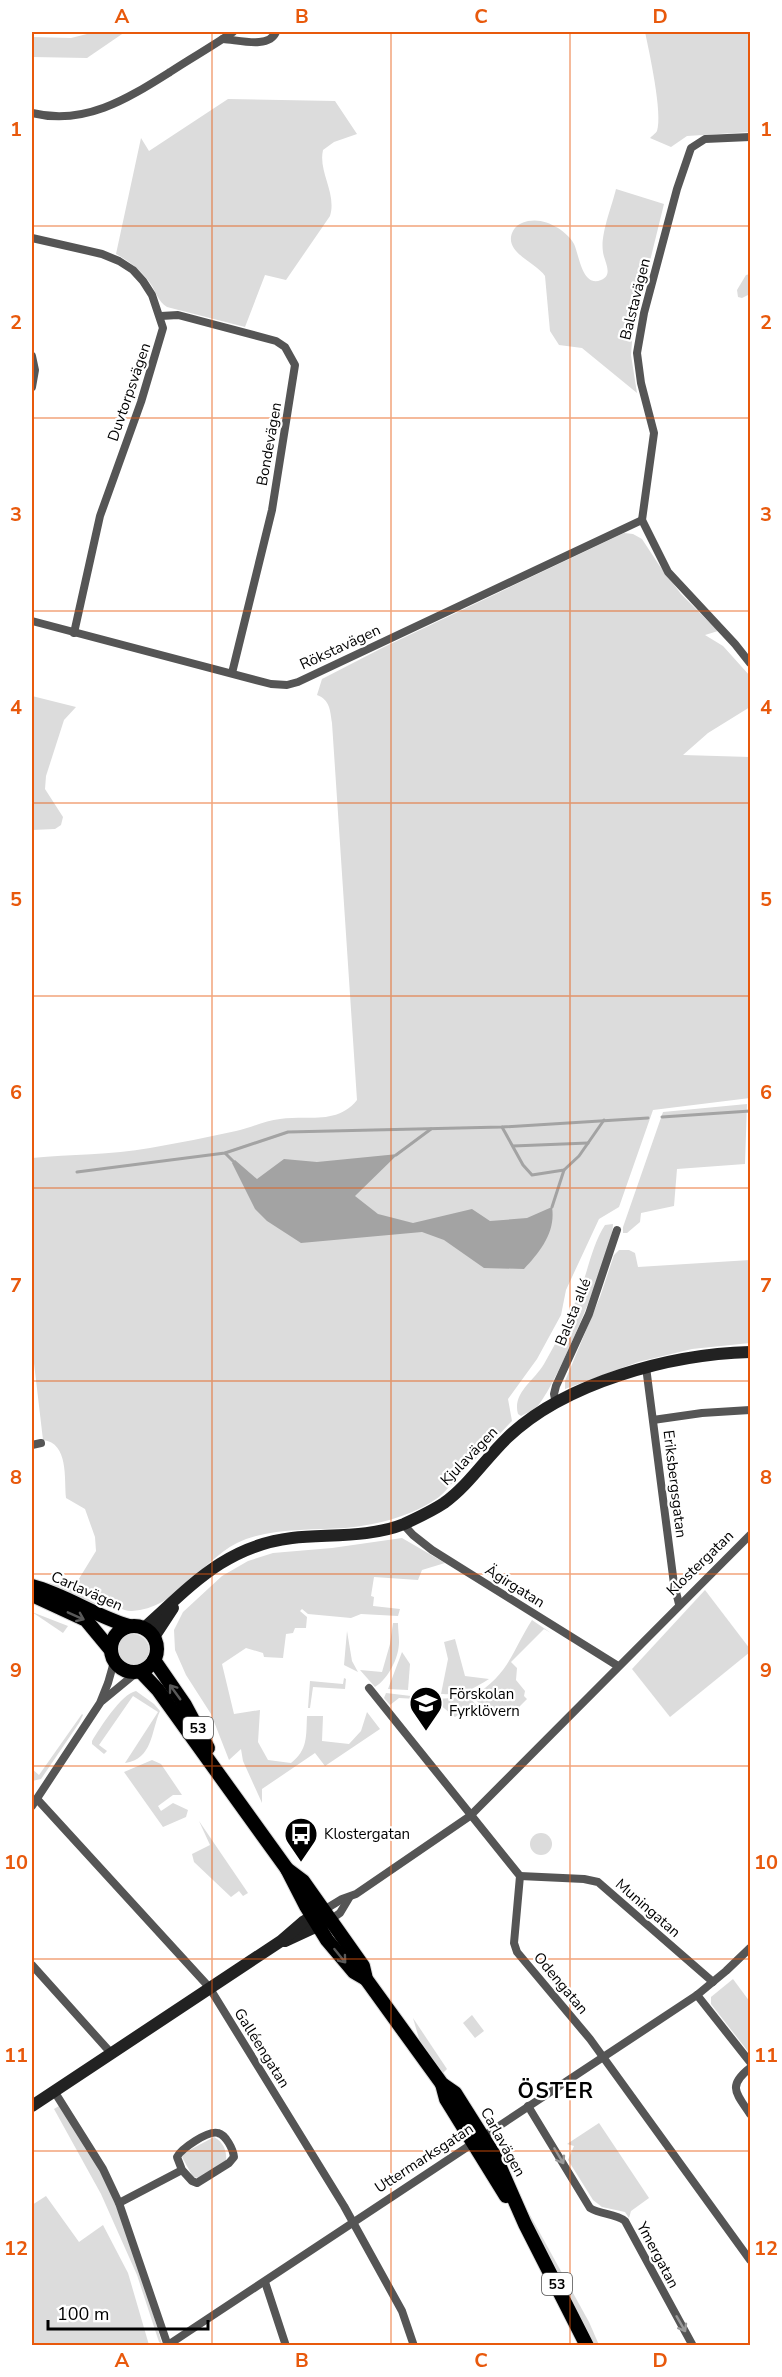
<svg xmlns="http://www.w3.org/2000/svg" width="782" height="2377" font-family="'Nunito Sans',sans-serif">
<rect width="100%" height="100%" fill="#fff"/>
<g fill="#dcdcdc">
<polygon points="95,32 125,32 87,58 32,57 32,37 71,38"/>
<path d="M 645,32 L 750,32 L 750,132 L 687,136 L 671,147 L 650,138 C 652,136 656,133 657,131 C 663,114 649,51 645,32 Z"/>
<path d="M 228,99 L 335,101 L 357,134 L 334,142 L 323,150 C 318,172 337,193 330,216 L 286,280 L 265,275 L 245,327 L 167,307 C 158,302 156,291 150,283 C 141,270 129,261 116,254 L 141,138 L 149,151 Z"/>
<path d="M 616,189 L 664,204 L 633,330 L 631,355 L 637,393 L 582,348 L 559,345 L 550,331 L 545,276 C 537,263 502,252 513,231 C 516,225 521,223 528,221 C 539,219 548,222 558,228 C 564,232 571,238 574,244 C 579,254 582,288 601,280 C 614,275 604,261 603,252 C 600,235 612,206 616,189 Z"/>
<polygon points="750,274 750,294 742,298 738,297 737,290 746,275"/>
<path d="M 624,533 L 633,534 L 642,539 L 659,565 L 681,594 L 718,631 L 705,635 L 723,646 L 750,676 L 750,707 L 708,733 L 683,755 L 750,757 L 750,1098 L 653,1110 L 619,1207 L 599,1219 L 566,1290 L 561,1315 L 537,1359 L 508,1399 L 512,1421 C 494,1440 476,1459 458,1477 C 452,1483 446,1491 439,1497 C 414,1516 376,1525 345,1528 C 312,1530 267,1528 237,1543 C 200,1562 176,1609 132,1611 C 116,1612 93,1588 77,1582 L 96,1551 L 95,1537 L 85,1509 L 66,1498 C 64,1479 69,1443 43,1440 L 32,1346 L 32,1158 C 71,1154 111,1155 150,1148 C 179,1143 208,1137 236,1131 C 251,1128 266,1120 280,1119 C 308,1115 337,1125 357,1100 L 332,723 C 330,710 330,700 317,695 L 322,679 L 384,647 Z"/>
<polygon points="32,696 76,707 64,720 46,776 45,789 63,817 61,825 55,829 32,830"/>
<polygon points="747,1104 745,1164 677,1169 674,1206 641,1213 640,1222 627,1233 623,1233 623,1227 663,1112"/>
<path d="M 613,1224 C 613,1251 558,1381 540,1403 C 536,1409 527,1413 521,1416 L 518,1414 C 512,1393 534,1381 544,1364 C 557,1341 569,1318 579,1294 C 588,1271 592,1245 605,1225 Z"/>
<polygon points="619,1250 629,1250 635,1253 638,1267 750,1260 750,1343 692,1349 638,1362 565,1389 565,1381 600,1297 614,1255"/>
<path d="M 402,1538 L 445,1563 L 422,1570 L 418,1580 L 374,1577 L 371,1596 L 374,1597 L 373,1606 L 400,1609 L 398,1616 L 361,1614 L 351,1618 L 308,1614 L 302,1609 L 300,1611 L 307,1617 L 306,1628 L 295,1628 L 293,1633 L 286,1634 L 283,1658 L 264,1657 L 263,1653 L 246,1648 L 222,1664 L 234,1714 L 260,1710 L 258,1742 L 268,1760 L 291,1763 C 308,1750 306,1736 307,1716 L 323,1716 L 322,1741 L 349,1744 L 361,1731 L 367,1712 L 380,1729 L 325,1766 L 315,1753 L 262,1789 L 262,1803 L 243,1761 L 241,1749 L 229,1760 L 211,1714 L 186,1675 L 175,1650 L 174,1630 L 183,1612 L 222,1576 L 248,1561 L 273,1553 L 332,1548 Z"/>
<polygon points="32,1579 70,1588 108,1611 32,1584"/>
<polygon points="705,1590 750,1649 750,1652 670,1717 632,1669"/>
<polygon points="32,1612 68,1626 63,1633"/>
<path d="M 532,1620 L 551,1633 L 544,1629 L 511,1662 L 517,1668 L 516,1680 L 525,1691 L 524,1696 L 527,1699 L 513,1713 L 506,1706 L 489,1713 L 472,1696 C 508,1677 512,1651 532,1620 Z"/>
<path d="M 393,1623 L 398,1623 C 398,1629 399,1636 399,1642 C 399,1658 388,1679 375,1687 L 360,1670 L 382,1672 L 390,1644 Z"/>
<polygon points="347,1631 352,1661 358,1672 344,1665"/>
<circle cx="133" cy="1650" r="16"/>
<path d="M 455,1639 L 465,1676 L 489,1679 C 472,1690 461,1695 441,1694 L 448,1659 L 444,1642 Z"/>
<polygon points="402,1652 410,1664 408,1690 388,1689"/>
<polygon points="344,1678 346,1679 345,1689 313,1687 310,1708 308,1708 310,1681 343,1684"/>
<path d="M 136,1691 L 154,1704 L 160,1711 C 151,1731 153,1759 125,1763 L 158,1712 L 133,1696 L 99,1745 L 107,1751 L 104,1754 L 92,1744 L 92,1741 C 100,1728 121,1694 136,1691 Z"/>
<polygon points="386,1693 436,1699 469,1697 484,1714 482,1717 468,1717 462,1712 455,1717 434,1700 399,1698 390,1705 384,1698"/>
<polygon points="82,1714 83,1715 79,1723 41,1779 32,1781 32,1769 39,1775"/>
<polygon points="152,1760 161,1764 182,1795 173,1795 158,1806 161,1811 173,1803 188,1810 186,1817 163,1827 124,1772"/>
<polygon points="199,1821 248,1893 243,1896 239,1891 231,1897 194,1862 192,1854 210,1845"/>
<circle cx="541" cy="1844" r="11"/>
<polygon points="733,1979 750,2002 750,2054 711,2004 711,1997"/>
<polygon points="472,2015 484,2031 475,2038 463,2023"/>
<polygon points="413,2018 447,2069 443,2073 420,2042"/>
<path d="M 59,2106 C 73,2128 89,2150 101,2173 C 128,2227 145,2286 162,2344 L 159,2342 L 137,2275 L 101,2194 L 54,2109 Z"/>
<polygon points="599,2123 649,2198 631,2211 629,2218 625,2212 602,2207 593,2200 568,2160 574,2146 567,2144"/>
<path d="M 214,2137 C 223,2142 227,2150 226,2161 L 199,2178 L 193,2177 L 182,2157 L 186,2152 Z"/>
<polygon points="46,2196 79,2242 103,2225 128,2273 149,2345 32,2345 32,2205"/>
<polygon points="525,2206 589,2322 599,2345 593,2345 531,2226"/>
</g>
<path fill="#a3a3a3" d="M 398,1154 L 355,1196 L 378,1214 L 413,1223 L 472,1209 L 490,1221 L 527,1218 L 552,1207 C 556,1232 540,1252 524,1269 L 484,1268 L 444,1240 L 422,1232 L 301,1243 L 267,1221 L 255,1209 L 232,1163 L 235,1160 L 257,1179 L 284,1159 L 317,1162 Z"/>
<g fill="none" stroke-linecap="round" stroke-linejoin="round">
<g stroke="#a3a3a3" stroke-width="3">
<polyline points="662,1117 750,1111"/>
<polyline points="502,1127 523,1165 532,1175 564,1170 579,1156 604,1120"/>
<polyline points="513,1146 588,1143"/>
<polyline points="225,1153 236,1164"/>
<polyline points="396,1155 431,1129"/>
<polyline points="77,1172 225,1153 288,1132 502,1127 648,1118"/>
<polyline points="552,1207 564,1170"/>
</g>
<g stroke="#dbdbdb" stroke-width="16">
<g id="primary">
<path d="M 32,1586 C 66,1595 95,1616 129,1626"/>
<polyline points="32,1595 86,1620 110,1649"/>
<circle cx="134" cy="1649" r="23"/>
<polyline points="154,1660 185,1705 208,1748"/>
<polyline points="141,1672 158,1690 287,1869 306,1906 327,1940 354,1972 366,1979"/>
<polyline points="287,1869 303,1881 363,1966 366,1979 442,2084 455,2093 496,2158 525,2224 587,2346"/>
<polyline points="442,2084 446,2099 506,2196"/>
</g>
</g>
<g stroke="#555" stroke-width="8">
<path d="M 223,39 C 239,40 269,49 276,32"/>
<path d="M 32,113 C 85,126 127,99 170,72 C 191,58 213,46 233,32"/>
<polyline points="750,137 705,139 691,148 677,189 644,313 637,353 641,383 654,433 642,520 668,572 735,644 750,663"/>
<polyline points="32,238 102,254 119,261 133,270 143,281 152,295 163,328 141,402 100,516 74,633"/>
<polyline points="161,316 178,315 276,341 285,347 295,365 272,510 232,673"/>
<polyline points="32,356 35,370 32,387"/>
<polyline points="32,621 271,684 287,685 298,682 642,520"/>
<polyline points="646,1367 674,1584 679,1604"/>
<polyline points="556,1404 554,1394 556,1386 589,1314 617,1230"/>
<polyline points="653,1420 702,1413 750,1410"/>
<polyline points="32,1445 41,1443"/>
<polyline points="403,1524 413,1535 432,1550 618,1666"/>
<polyline points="369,1688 520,1876 514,1943 517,1952 590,2039 750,2260"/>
<polyline points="102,1701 136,1673"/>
<polyline points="37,1799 209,1987 344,2206 402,2311 414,2346"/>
<polyline points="32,1806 100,1703 108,1683 114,1662"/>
<polyline points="520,1876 584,1879 598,1882 713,1982"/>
<polyline points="324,1910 342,1899 356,1894 470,1816 750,1535"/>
<polyline points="330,1920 340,1913 349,1898"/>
<polyline points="32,1965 111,2053"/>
<polyline points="697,1995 750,2062"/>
<path d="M 750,2068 C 727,2086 736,2093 750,2114"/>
<polyline points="54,2091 103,2169 119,2203 168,2346"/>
<path d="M 528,2106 L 590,2208 C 601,2215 615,2213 625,2221 L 693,2346"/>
<path d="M 119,2203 L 182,2170 L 192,2181 L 197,2183 L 229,2163 L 234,2157 C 233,2149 226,2135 218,2133 C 208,2130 181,2149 177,2157 L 182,2170"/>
<polyline points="265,2282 286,2346"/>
<polyline points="168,2345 697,1995 726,1971 750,1948"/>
</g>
<g stroke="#222" stroke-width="12">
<path d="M 144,1628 C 191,1586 225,1546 292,1538 C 328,1534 369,1538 404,1524 C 417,1518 432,1511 444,1503 C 468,1486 486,1458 507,1438 C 565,1382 672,1354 750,1352"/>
<polyline points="154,1637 173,1608"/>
<polyline points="285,1941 326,1922"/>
<polyline points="32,2106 281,1941 303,1922 320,1912"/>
</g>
<use href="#primary" stroke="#000" stroke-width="14"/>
</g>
<defs><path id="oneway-shaft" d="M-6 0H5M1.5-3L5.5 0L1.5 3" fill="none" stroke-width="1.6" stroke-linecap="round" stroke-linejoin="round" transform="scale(1.5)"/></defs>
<g stroke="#595959">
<use href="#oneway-shaft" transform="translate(76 1616) rotate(24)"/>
<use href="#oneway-shaft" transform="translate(175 1692) rotate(-126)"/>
<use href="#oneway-shaft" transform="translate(340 1956) rotate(51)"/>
</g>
<g stroke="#999">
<use href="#oneway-shaft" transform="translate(559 2156) rotate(59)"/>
<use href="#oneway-shaft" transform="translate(681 2324) rotate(60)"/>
</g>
<path fill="none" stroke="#e8590c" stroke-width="1.5" stroke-opacity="0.55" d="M 212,32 L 212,2346M 391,32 L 391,2346M 570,32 L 570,2346M 32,226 L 750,226M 32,418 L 750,418M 32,611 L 750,611M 32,803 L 750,803M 32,996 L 750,996M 32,1188 L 750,1188M 32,1381 L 750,1381M 32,1574 L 750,1574M 32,1766 L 750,1766M 32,1959 L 750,1959M 32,2151 L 750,2151"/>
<defs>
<g id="school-pin" transform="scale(1.725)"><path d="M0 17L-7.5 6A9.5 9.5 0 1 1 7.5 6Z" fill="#000" stroke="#fff"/><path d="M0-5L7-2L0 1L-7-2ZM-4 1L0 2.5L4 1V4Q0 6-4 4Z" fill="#fff"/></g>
<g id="bus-pin" transform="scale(1.725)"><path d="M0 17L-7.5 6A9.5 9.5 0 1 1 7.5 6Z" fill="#000" stroke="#fff"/><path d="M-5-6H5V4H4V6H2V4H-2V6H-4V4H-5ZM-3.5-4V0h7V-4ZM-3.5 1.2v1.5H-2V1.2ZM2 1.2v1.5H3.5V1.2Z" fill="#fff"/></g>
</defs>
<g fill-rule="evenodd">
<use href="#school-pin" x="426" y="1703"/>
<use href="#bus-pin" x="301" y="1834"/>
</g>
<g text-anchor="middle" stroke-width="4.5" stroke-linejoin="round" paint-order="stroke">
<g fill="#fff" stroke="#4c4c4c" stroke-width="1.5">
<rect x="183" y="1717" width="30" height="22" rx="4.5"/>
<rect x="542" y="2273" width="30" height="22" rx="4.5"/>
</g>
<g font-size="14" font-weight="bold" fill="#000">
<text x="198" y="1733">53</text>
<text x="557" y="2289">53</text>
</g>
<g font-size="15" fill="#000" stroke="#fff">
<text transform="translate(635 299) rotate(-76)" y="5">Balstavägen</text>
<text transform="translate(129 392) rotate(-71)" y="5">Duvtorpsvägen</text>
<text transform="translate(269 444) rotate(-80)" y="5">Bondevägen</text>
<text transform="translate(340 647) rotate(-25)" y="5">Rökstavägen</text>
<text transform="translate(573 1312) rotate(-68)" y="5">Balsta allé</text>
<text transform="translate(469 1456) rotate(-46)" y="5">Kjulavägen</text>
<text transform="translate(675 1484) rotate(83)" y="5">Eriksbergsgatan</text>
<text transform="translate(700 1563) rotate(-44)" y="5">Klostergatan</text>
<text transform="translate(515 1586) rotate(32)" y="5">Ägirgatan</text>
<text transform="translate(87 1591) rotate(24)" y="5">Carlavägen</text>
<text transform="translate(648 1908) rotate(41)" y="5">Muningatan</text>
<text transform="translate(561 1983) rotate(50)" y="5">Odengatan</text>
<text transform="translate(262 2048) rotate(58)" y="5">Galléengatan</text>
<text transform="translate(503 2142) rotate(61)" y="5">Carlavägen</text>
<text transform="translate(424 2158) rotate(-33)" y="5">Uttermarksgatan</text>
<text transform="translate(658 2255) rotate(62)" y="5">Ymergatan</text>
</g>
<g font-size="15" fill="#000" stroke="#fff" text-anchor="start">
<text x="449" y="1699">Förskolan<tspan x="449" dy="17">Fyrklövern</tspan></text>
<text x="324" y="1839">Klostergatan</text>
</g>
<g font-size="21" font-weight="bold" letter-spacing="1.5" fill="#000" stroke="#fff">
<text x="556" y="2098">ÖSTER</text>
</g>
</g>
<rect width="782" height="2377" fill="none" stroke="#ffffff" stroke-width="66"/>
<path d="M48 2320v9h160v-9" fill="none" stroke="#000000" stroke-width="3"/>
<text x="57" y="2320" font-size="18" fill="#000000" stroke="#ffffff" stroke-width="4.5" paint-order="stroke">100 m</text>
<rect x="33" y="33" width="716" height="2311" fill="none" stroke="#e8590c" stroke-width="2"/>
<g font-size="20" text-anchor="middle" font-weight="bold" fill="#e8590c">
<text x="122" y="23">A</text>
<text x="302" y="23">B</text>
<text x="481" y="23">C</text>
<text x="660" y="23">D</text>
<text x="16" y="136">1</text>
<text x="766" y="136">1</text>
<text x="16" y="329">2</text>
<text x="766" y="329">2</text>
<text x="16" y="521">3</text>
<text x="766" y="521">3</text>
<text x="16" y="714">4</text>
<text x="766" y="714">4</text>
<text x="16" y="906">5</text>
<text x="766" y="906">5</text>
<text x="16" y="1099">6</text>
<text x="766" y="1099">6</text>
<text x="16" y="1292">7</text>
<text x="766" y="1292">7</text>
<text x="16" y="1484">8</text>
<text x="766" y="1484">8</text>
<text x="16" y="1677">9</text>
<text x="766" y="1677">9</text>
<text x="16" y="1869">10</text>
<text x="766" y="1869">10</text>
<text x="16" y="2062">11</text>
<text x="766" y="2062">11</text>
<text x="16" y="2255">12</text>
<text x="766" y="2255">12</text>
<text x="122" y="2367">A</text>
<text x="302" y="2367">B</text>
<text x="481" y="2367">C</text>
<text x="660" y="2367">D</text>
</g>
</svg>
